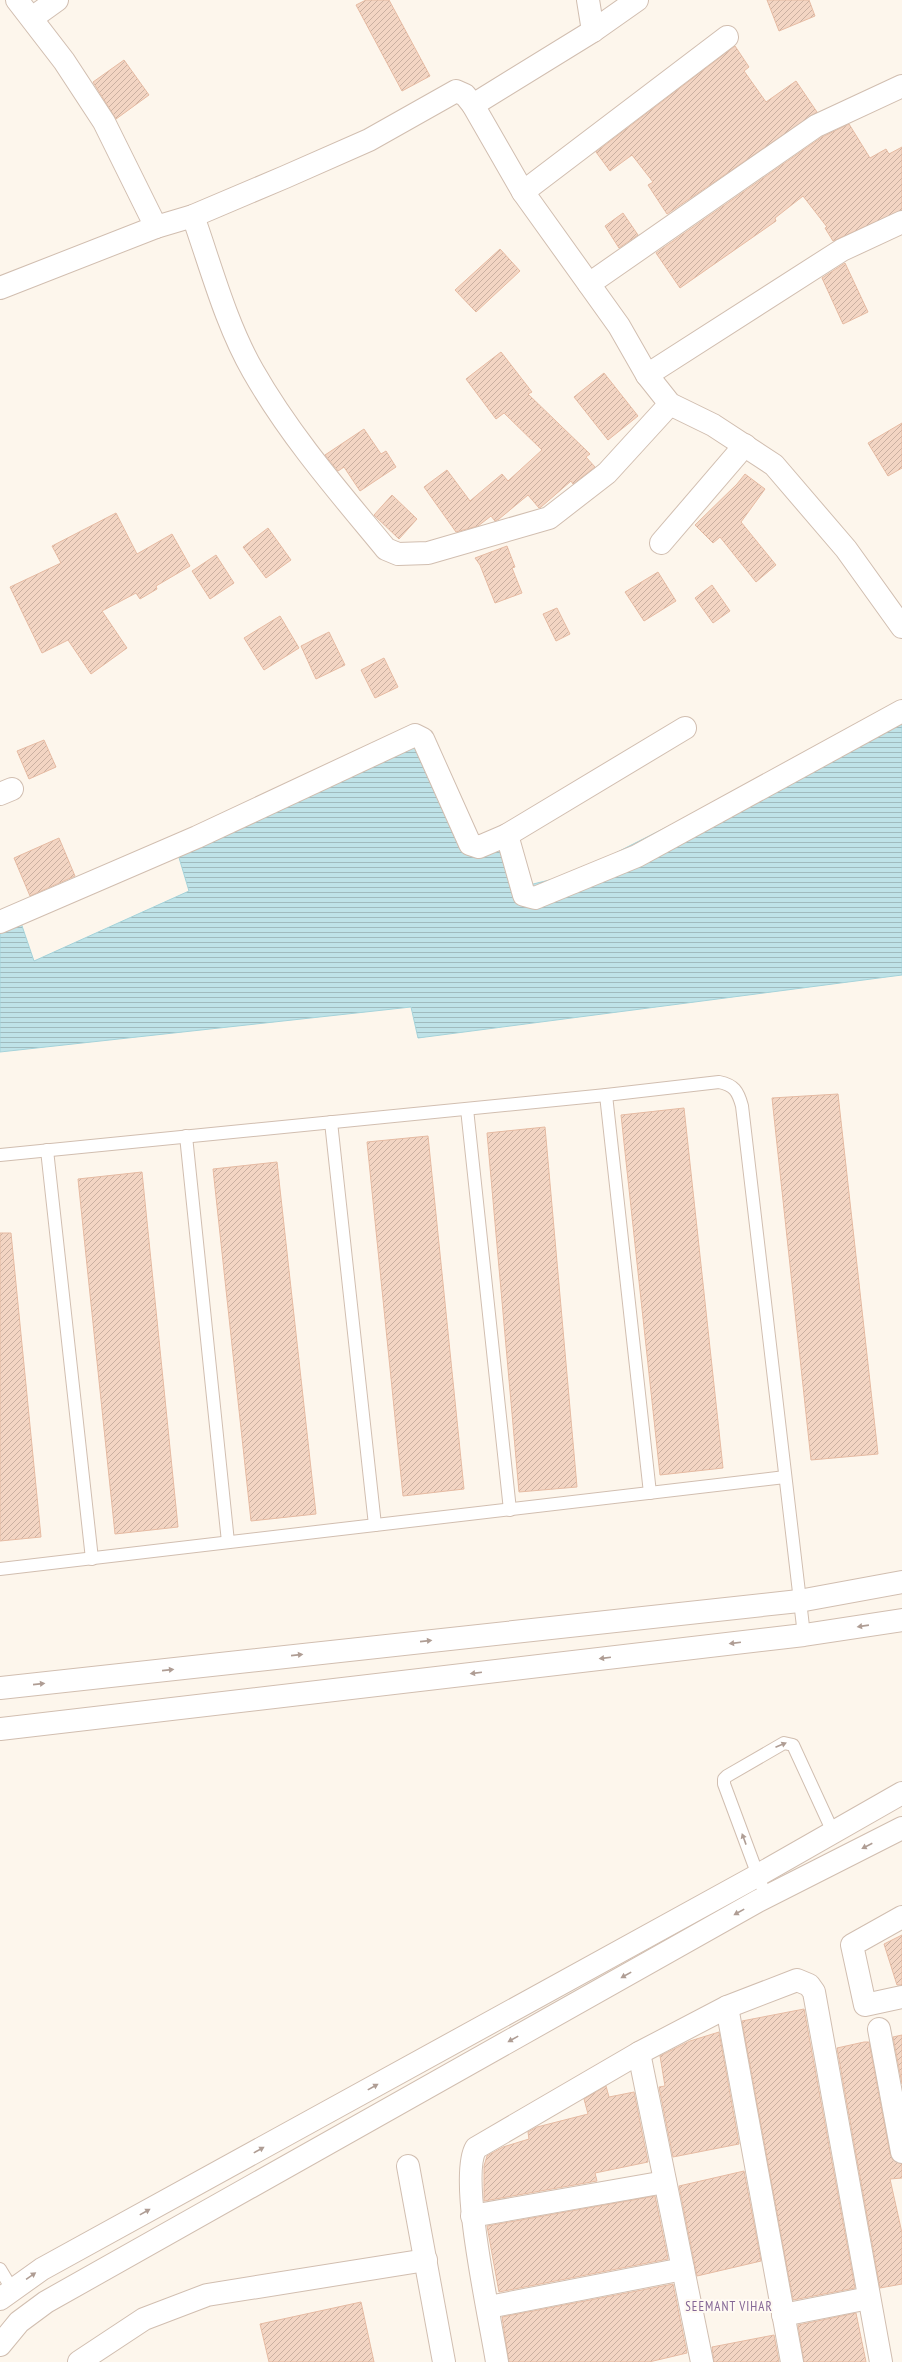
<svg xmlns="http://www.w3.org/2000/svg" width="902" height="2362" font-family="'PT Sans Narrow',sans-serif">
<defs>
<pattern id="water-rules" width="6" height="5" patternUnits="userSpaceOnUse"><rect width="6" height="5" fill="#bfe3e8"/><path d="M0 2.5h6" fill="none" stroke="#a0bbbe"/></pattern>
<pattern id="building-hatch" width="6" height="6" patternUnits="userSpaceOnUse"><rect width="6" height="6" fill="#f3d5c3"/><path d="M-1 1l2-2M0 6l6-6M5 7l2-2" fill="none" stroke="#cab0a1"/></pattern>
</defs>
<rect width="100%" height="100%" fill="#fdf6ec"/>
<polygon fill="url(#water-rules)" stroke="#a5d3da" points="902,708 902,975 418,1038 411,1007 0,1052 0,927 20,920 34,961 189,891 177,851 422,726 479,856 513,835 529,885 574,874"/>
<g fill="url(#building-hatch)" stroke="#e6bba3">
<polygon points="366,0 389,0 430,76 402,91 356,5"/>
<polygon points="767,0 809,0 815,16 779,31"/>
<polygon points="735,46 749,67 744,71 766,102 796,81 817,112 667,214 648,185 653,182 632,155 610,171 596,152"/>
<polygon points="124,60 149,95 116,119 93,82"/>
<polygon points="849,124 870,158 886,149 889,154 902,147 902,210 833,241 825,228 827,227 803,196 775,218 776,221 680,288 656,253 822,137"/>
<polygon points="623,213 638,235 619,248 605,226"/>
<polygon points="500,249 520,271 476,312 455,290"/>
<polygon points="845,263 868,312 843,324 822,278"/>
<polygon points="501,352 532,392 528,394 590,454 586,457 595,467 573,484 571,481 541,507 539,508 528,495 499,519 495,521 491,516 478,526 456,532 424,487 447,470 470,501 502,474 508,481 542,450 504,413 496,419 466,379"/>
<polygon points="604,373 638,416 608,440 574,397"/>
<polygon points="902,423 902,468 888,476 868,443"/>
<polygon points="364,429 381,454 386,451 396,467 360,491 344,467 338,471 325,455"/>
<polygon points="745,474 765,489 741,522 776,565 756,582 720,537 713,543 695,525 737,484"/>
<polygon points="392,495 417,519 399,539 374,515"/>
<polygon points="116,513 137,554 172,534 190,566 156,586 157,589 140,599 136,593 102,611 127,648 91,674 68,640 42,653 10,587 61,563 52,546"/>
<polygon points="268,528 291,560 266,578 243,547"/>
<polygon points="507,546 515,567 512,568 522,593 495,603 480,565 475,558"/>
<polygon points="216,555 234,583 210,599 192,571"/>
<polygon points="658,572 676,601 644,621 625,592"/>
<polygon points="712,585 730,611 713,623 695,598"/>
<polygon points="557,608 570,634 556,641 543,614"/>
<polygon points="280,616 299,648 264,670 244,638"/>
<polygon points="329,632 345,665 316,679 301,646"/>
<polygon points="384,658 398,687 375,698 361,670"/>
<polygon points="44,740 56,767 29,779 17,751"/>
<polygon points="59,838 75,876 30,896 14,858"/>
<polygon points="838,1094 878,1454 811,1460 772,1098"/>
<polygon points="684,1108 723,1468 660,1475 621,1115"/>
<polygon points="545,1127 577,1487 519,1492 487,1133"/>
<polygon points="428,1136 464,1489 403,1496 367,1142"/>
<polygon points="277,1162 316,1514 251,1521 213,1169"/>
<polygon points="142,1172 178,1527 115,1534 78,1179"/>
<polygon points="0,1233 11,1233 41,1537 0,1541"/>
<polygon points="902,1935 902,1985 897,1985 884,1944"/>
<polygon points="804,2009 855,2288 793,2300 742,2021"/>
<polygon points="719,2032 739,2144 673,2157 659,2087 665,2086 660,2056 690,2041"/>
<polygon points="902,2035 902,2084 893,2037"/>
<polygon points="864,2042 869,2042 890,2154 893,2160 902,2164 902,2178 890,2179 902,2233 902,2284 880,2288 837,2048"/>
<polygon points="606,2086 609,2097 634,2092 648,2162 595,2173 597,2181 484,2201 484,2166 487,2156 503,2147 529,2139 528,2132 537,2127 588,2114 584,2099"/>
<polygon points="744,2171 761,2261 697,2276 679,2186"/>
<polygon points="655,2196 668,2259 499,2292 487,2226"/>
<polygon points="673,2284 687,2353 649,2362 509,2362 502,2317"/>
<polygon points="361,2302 374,2362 269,2362 260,2324"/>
<polygon points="856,2313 866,2362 804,2362 798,2325"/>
<polygon points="774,2335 779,2362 714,2362 712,2347"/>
</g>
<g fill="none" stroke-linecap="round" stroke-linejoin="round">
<g stroke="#d1beb0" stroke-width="14">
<g id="service">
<polyline points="606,1095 650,1493"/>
<polyline points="467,1109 510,1510"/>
<polyline points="331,1122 375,1525"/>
<polyline points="186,1136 228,1542"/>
<polyline points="47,1150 92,1559"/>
<path d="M 0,1155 L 606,1095 L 719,1082 C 734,1085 738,1091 742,1106 L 804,1635"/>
<polyline points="0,1569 785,1477"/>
<polyline points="766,1897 724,1784 724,1779 727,1776 784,1743 793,1745 833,1832"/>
<polyline points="0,2269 12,2289"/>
</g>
</g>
<g stroke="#d1beb0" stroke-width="24">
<g id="minor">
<polyline points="17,0 64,61 104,122 156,227"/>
<polyline points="588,0 593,31"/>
<polyline points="32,18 57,0"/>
<polyline points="473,105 593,31 637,0"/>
<polyline points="523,192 727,37"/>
<path d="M 193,216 C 211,267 226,324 253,371 C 290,436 339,492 386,549 L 398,554 L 428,553 L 549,518 L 607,473 L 670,404"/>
<polyline points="589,284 816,126 902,86"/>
<polyline points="0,288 156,227 193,216 285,177 369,140 456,91 465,95 473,105 523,192 619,326 647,375 670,404 713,425 774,465 846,549 902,627"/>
<polyline points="647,375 842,250 902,222"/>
<polyline points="661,543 745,445"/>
<polyline points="0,794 12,789"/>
<polyline points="507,835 524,895 535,898 637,856 902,711"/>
<polyline points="0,922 197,837 415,735 423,739 470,844 479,847 507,835 685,728"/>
<polyline points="0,1688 799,1601 902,1582"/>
<polyline points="0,1729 804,1635 902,1620"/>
<polyline points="902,1917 852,1945 865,2005 902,1997"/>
<polyline points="727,2007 792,2362"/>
<polyline points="879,2029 902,2152"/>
<polyline points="639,2053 702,2362"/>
<polyline points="408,2166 444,2362"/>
<polyline points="472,2216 665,2182"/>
<polyline points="0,2299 42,2269 753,1878 902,1793"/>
<polyline points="489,2307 683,2269"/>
<polyline points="783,2315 869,2298"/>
<polyline points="0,2345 19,2322 46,2302 758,1901 902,1828"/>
<polyline points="79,2362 144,2319 207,2295 426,2260"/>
<path d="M 497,2362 C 491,2322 458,2177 476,2148 L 639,2053 L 727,2007 L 797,1980 L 809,1985 L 814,1992 L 881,2362"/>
</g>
</g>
<use href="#service" stroke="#fff" stroke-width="12"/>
<use href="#minor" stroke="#fff" stroke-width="22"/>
</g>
<defs><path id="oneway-solid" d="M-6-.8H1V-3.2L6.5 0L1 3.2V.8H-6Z"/></defs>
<g fill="#af9d94">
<use href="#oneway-solid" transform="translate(863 1626) rotate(172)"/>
<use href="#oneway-solid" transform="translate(426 1641) rotate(-6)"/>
<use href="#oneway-solid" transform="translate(735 1643) rotate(173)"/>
<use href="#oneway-solid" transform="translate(297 1655) rotate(-6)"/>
<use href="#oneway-solid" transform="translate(605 1658) rotate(173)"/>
<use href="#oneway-solid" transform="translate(168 1670) rotate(-6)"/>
<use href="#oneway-solid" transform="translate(476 1673) rotate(173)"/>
<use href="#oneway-solid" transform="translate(39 1684) rotate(-6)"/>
<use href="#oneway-solid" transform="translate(781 1745) rotate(-23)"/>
<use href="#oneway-solid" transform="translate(744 1839) rotate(-110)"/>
<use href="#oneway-solid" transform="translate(867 1846) rotate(153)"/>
<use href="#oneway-solid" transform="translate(739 1912) rotate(151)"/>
<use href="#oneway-solid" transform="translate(626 1975) rotate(151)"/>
<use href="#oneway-solid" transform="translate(513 2039) rotate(151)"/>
<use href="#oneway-solid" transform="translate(373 2087) rotate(-29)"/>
<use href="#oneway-solid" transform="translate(259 2150) rotate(-29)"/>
<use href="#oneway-solid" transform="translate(145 2212) rotate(-29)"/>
<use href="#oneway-solid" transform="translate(31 2276) rotate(-35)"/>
</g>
<g text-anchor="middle" stroke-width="4" stroke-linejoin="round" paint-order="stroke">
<g font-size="13" letter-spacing="1" fill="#846695" stroke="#fffaf3">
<text x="729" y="2311">SEEMANT VIHAR</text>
</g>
</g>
</svg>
